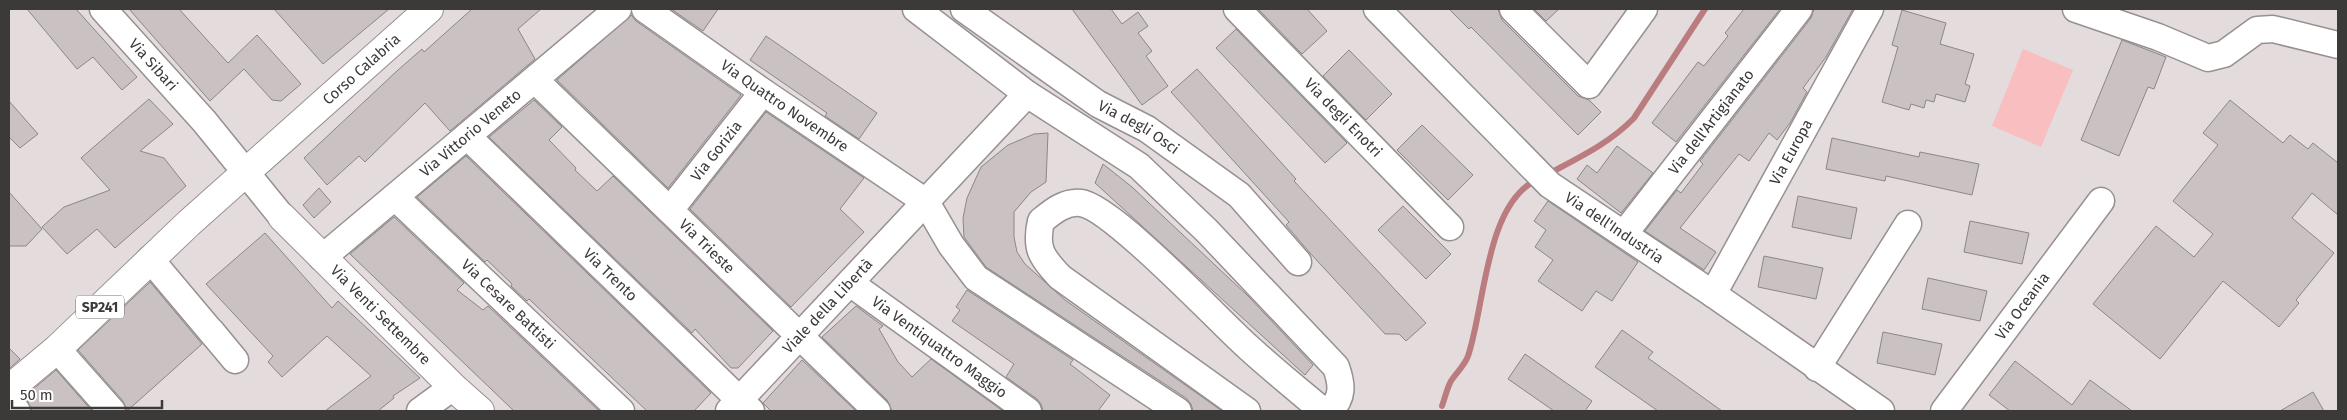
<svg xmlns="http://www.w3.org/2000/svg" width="2347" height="420" font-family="'Fira Sans',sans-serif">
<rect width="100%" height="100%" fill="#e4dcdc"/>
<polygon fill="#f9bec0" points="2023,49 2073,70 2041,147 1992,126"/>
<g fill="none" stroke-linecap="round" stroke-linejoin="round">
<g stroke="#bb7c80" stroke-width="6">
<path d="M 1548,174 C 1578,158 1610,143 1634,118 L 1705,9"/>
<path d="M 1442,406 C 1445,398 1447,388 1451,381 C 1456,373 1465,365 1468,356 C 1485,306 1485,206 1536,180"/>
</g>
</g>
<g fill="#c9c1c2" stroke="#8d8686">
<polygon points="27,9 76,9 137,77 122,90 93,57 77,69"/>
<polygon points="129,9 179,9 228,63 257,35 301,84 281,101 272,100 244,69 210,101"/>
<polygon points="274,9 389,9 323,64"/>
<polygon points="472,9 541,9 518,29 535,59 450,131 425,103 365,162 359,156 327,185 304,158 398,70 422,49 424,52"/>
<polygon points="671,9 718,9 703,31"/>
<polygon points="1072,9 1111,9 1122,24 1138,12 1148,26 1138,33 1152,51 1146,56 1168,86 1142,105"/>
<polygon points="1258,9 1307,9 1327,31 1302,54"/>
<polygon points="1449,9 1498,9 1502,20 1578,96 1589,100 1601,112 1578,135 1471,27 1469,29"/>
<polygon points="1534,9 1559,9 1546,21"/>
<polygon points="1744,9 1780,9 1676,142 1652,123 1698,62 1704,66 1728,36 1725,33"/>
<polygon points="1814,9 1853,9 1826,57 1803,88 1807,92 1790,123 1777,140 1769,133 1749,161 1739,154 1680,228 1716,252 1704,270 1645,231 1677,190 1681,193 1703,164 1700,161 1811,18"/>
<polygon points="1902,10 1946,23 1940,44 1974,54 1965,84 1970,86 1965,102 1936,94 1934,102 1926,100 1924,108 1911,104 1909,110 1882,102 1898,47 1892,45"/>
<polygon points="631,15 636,21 741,95 668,188 557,80"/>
<polygon points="1236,29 1347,143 1325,163 1216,48"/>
<polygon points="766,36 877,113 859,139 825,116 827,113 750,60"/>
<polygon points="2122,40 2166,57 2154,89 2148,87 2119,156 2081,140"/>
<polygon points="1349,50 1392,94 1366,120 1323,76"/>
<polygon points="1197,69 1296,179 1294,181 1426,323 1406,341 1399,334 1385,334 1310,253 1286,225 1289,222 1171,92"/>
<polygon points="149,99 173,124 140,151 164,158 186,186 115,248 97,229 67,254 42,227 64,207 110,190 81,158"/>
<polygon points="534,100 562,127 549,140 576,168 575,170 597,191 613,176 773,331 738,368 731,368 695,329 692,333 489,137"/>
<polygon points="2230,100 2283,143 2290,135 2308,149 2313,143 2338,163 2338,215 2312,193 2292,218 2334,253 2296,300 2299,303 2279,327 2223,281 2160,359 2093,304 2156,226 2194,257 2213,234 2173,201 2218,145 2203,133"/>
<polygon points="9,101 38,134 20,148 9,137"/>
<polygon points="766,112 864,178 840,209 864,232 791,307 690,209"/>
<polygon points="1422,125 1473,175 1448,200 1397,150"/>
<polygon points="1048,133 1046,182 1031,192 1014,212 1014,237 1017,252 1025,264 1065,300 1222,411 1193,411 1191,404 1186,398 986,267 964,237 963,218 967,198 981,167 1008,145 1034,134"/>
<polygon points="1832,138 1919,157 1920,152 1979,164 1972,195 1886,176 1885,181 1826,169"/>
<polygon points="1617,146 1653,173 1621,213 1577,179 1587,165 1597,173"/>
<polygon points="466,156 711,393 694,411 647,411 529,299 527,301 511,286 512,284 487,260 485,262 417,197"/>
<polygon points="1103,164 1132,187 1248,296 1313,365 1305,375 1095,183"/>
<polygon points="319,188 331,202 314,218 303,205"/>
<polygon points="9,192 42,229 26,246 9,246"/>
<polygon points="1798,196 1857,208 1851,239 1792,227"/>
<polygon points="1548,201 1638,262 1612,301 1596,291 1582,311 1538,281 1553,260 1535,247 1546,230 1534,221"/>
<polygon points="1403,206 1451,254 1426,279 1378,230"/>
<polygon points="394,217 464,283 457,290 483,310 488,306 599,411 514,411 350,254"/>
<polygon points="1970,221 2029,233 2022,264 1964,252"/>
<polygon points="265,233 332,308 338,301 420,378 393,396 394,398 378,411 325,411 371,376 327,336 282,377 268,362 273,356 206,284"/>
<polygon points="1764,256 1823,268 1816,299 1758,287"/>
<polygon points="1928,278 1987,291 1980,321 1922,309"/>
<polygon points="150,282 202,344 127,411 123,401 78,350"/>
<polygon points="967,290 1073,360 1070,364 1110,395 1098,411 1043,411 1041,404 1037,399 1006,377 1014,364 952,321 960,310 956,307"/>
<polygon points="856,306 883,326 879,329 898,362 912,377 931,359 1003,411 892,411 887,400 822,337"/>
<polygon points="1622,330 1653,352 1648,358 1722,411 1658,411 1595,367"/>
<polygon points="1883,332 1942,344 1935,375 1877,363"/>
<polygon points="9,348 20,359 9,369"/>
<polygon points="1525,354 1592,401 1585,411 1554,411 1508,379"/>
<polygon points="802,360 856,411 771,411 763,403"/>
<polygon points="2015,361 2072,405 2090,380 2132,411 2010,411 1989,395"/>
<polygon points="56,370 92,411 32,411 25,396"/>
<polygon points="2313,392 2324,411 2280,411"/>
</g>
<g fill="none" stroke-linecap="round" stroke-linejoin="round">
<g stroke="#979091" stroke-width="29">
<g id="minor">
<path id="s1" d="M 103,9 L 204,121 L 282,217"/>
<path id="s2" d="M 645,9 L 763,92 L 926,202 L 951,245 L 976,278 L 1178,411"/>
<path d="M 916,9 L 1027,94 L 1139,166 L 1207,231 L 1336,367 C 1342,384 1344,398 1329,411"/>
<path id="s3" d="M 964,9 L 1098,104 L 1147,129 L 1239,195 L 1298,262"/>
<path id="s4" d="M 1237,9 L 1450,227"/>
<path id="s5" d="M 1377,9 L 1550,185 L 1713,294 L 1881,411"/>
<polyline points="1513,9 1589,85 1644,9"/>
<polyline points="2076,9 2158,37 2208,58 2224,54 2257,30 2273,29 2338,45"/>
<path id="s6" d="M 535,80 L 877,411"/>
<path id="s7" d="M 468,137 L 751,411"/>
<path id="s8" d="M 395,197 L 621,411"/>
<path id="s9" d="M 670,210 L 763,92"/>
<path id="s10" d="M 1624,234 L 1799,9"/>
<path id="s11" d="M 322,258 L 618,9"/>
<polyline points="150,259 235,360 211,331"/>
<path id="s12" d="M 850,283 L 1028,411"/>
<path id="s13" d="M 1713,294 L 1870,9"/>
<polyline points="57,349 112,411"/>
<polyline points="1817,368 1908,224"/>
<polyline points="9,401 17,411"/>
<polyline points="420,411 453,387"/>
<path id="s14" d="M 729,411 L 1027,94"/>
<path d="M 1247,411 L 1060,277 C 1041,257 1035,248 1041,221 C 1052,212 1065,201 1081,203 C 1112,207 1219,321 1248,347 C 1272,369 1298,390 1323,411"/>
<path id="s15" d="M 1944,411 L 2101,201"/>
</g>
</g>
<g stroke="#979091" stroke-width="30">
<g id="major">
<path id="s16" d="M 282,217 L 453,387 L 480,411"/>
<path id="s17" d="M 9,389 L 57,349 L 189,223 L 429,9"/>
</g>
</g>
<use href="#minor" stroke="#fff" stroke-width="26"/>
<use href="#major" stroke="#fff" stroke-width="28"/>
</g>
<g text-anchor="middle" stroke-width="4" stroke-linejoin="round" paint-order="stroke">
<rect fill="#fff" stroke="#767474" stroke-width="1" x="76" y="295.5" width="48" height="23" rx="4"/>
<g font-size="14" font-weight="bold" fill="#3c3939">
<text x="100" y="312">SP241</text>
</g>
<g font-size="15" fill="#3c3939" stroke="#fff">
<text dy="5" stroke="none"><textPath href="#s1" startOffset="75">Via Sibari</textPath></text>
<text dy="5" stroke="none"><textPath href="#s17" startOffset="476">Corso Calabria</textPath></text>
<text dy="5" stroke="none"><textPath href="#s2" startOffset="170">Via Quattro Novembre</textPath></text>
<text dy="5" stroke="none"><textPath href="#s4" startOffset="152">Via degli Enotri</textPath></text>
<text dy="5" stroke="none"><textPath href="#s10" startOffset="142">Via dell'Artigianato</textPath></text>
<text dy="5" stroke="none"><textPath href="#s3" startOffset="211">Via degli Osci</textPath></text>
<text dy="5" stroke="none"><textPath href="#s11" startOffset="194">Via Vittorio Veneto</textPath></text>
<text dy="5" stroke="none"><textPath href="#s9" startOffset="75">Via Gorizia</textPath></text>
<text dy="5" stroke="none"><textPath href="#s13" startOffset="162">Via Europa</textPath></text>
<text dy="5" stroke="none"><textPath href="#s5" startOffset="324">Via dell'Industria</textPath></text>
<text dy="5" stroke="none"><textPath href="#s6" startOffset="239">Via Trieste</textPath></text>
<text dy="5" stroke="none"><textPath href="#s7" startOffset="198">Via Trento</textPath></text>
<text dy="5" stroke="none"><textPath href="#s8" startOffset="156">Via Cesare Battisti</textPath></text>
<text dy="5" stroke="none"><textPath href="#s15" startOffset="131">Via Oceania</textPath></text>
<text dy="5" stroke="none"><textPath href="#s14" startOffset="144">Viale della Libertà</textPath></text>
<text dy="5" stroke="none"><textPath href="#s16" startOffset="139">Via Venti Settembre</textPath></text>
<text dy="5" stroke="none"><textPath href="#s12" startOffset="110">Via Ventiquattro Maggio</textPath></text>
</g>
</g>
<rect width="2347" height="420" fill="none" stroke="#3c3939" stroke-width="20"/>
<path d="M12 400v8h150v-8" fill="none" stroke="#3c3939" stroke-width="2.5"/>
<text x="20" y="400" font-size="15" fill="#3c3939" stroke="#ffffff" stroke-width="4" paint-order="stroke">50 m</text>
</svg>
